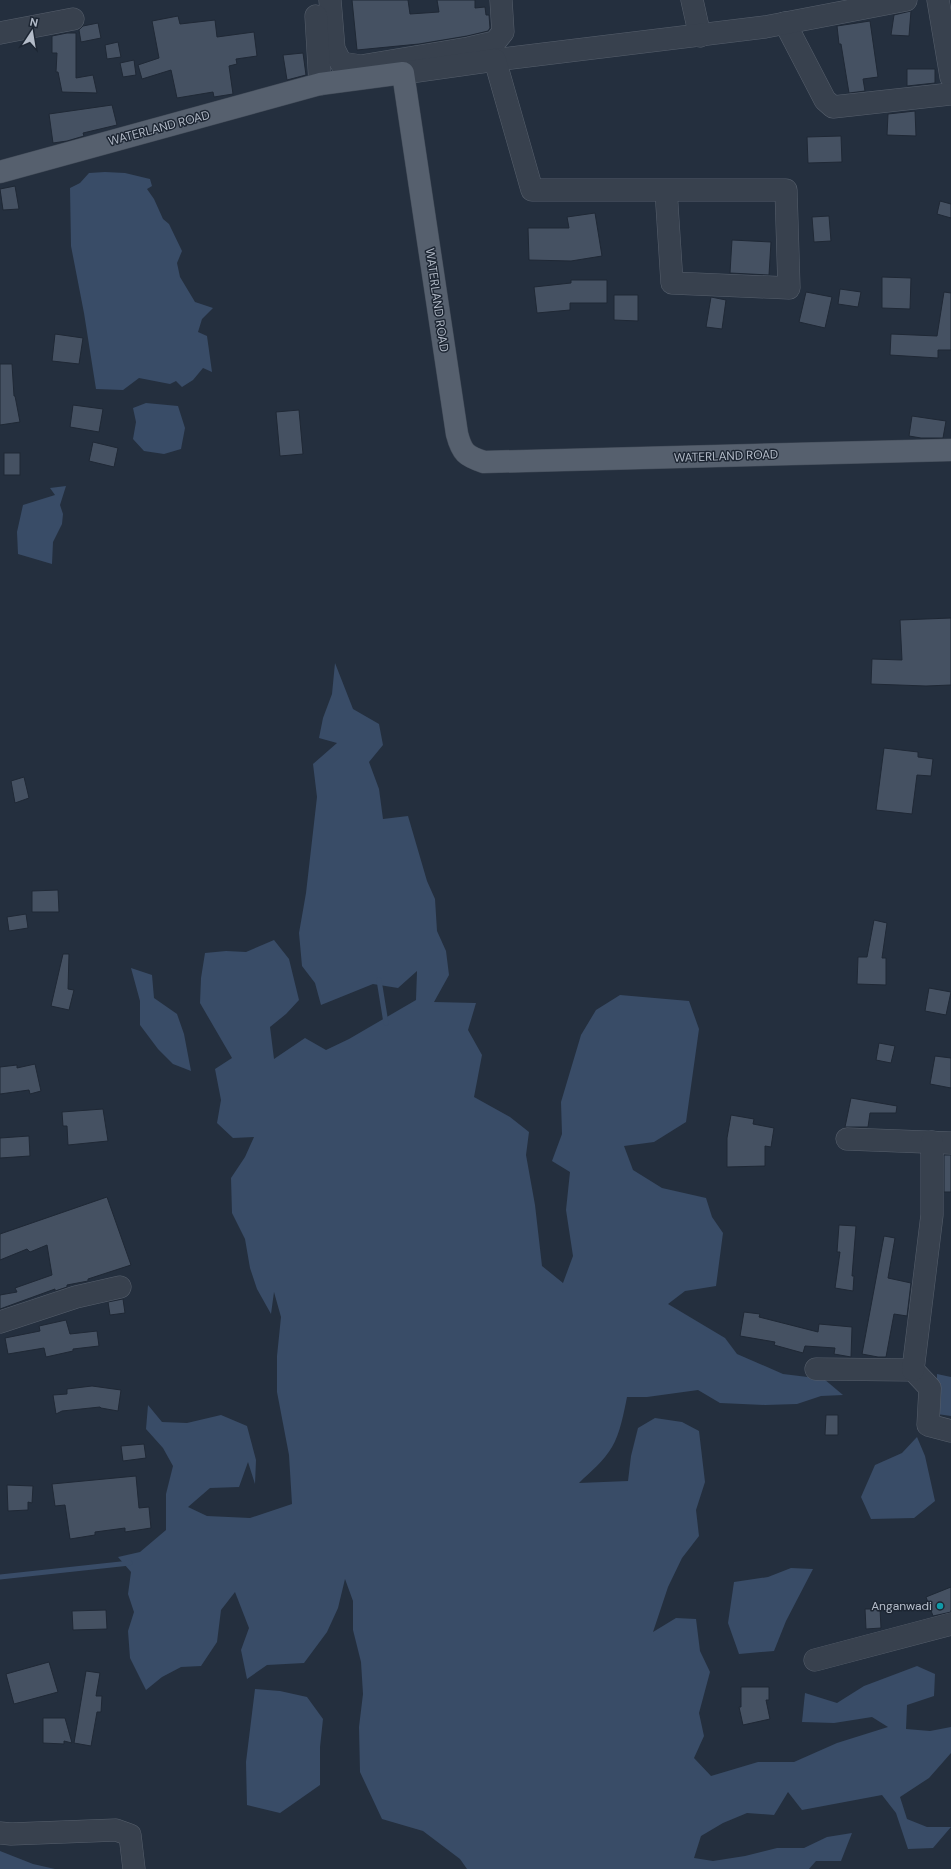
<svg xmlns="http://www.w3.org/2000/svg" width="951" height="1869" font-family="'DM Sans',sans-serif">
<rect width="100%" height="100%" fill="#242f3e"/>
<g fill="#394c67">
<polygon points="105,172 125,173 150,179 152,186 147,189 154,199 163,219 169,224 182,251 177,263 180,277 195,302 213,308 202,319 198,332 207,336 212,372 203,368 193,380 182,387 176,381 170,384 139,378 123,390 96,389 84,313 71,246 70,188 80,183 89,173"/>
<polygon points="146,403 178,406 185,428 181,449 164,454 144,451 133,439 136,422 133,408"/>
<polygon points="66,486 60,505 63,514 62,524 53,542 52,564 18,554 17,532 23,505 55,495 50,488"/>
<path d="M 335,663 L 353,709 L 379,724 L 383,745 L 369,762 L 379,789 L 383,819 L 408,816 L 427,881 L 435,899 L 437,931 L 446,951 L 449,975 L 434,1002 L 476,1003 L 468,1030 L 482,1055 L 474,1097 L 510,1117 L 529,1132 L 526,1155 L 535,1205 L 542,1266 L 563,1283 L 573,1256 L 566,1210 L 570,1172 L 552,1161 L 562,1134 L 561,1102 L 581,1035 L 596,1010 L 620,995 L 689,1001 L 699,1029 L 686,1122 L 654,1142 L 624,1146 L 633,1170 L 662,1188 L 706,1198 L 712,1217 L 723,1233 L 716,1286 L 685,1291 L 668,1304 L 725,1338 L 737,1354 L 783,1374 L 824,1379 L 843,1395 L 821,1396 L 797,1404 L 765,1405 L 720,1403 L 698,1390 L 647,1397 L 627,1397 C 624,1412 620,1434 612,1447 C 604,1461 590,1472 579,1483 L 628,1481 L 631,1456 L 638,1428 L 655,1418 L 682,1422 L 699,1431 L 705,1482 L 696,1510 L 699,1536 L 682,1558 L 668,1587 L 653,1632 L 676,1618 L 696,1619 L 700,1651 L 710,1672 L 699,1713 L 704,1736 L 694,1758 L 711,1776 L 758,1762 L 794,1762 L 837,1743 L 888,1727 L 872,1717 L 834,1723 L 802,1722 L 805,1693 L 837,1703 L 864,1686 L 917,1666 L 935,1674 L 934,1696 L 907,1705 L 906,1729 L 930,1731 L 951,1727 L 951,1753 L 929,1778 L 900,1797 L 907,1819 L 927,1827 L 951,1827 L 933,1848 L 908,1849 L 896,1813 L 882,1795 L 802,1810 L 788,1792 L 774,1815 L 747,1813 L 723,1823 L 701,1836 L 694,1858 L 713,1861 L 745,1856 L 777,1848 L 804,1848 L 827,1837 L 852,1833 L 841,1861 L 816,1861 L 809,1869 L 467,1869 L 460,1859 L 423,1831 L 382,1819 L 360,1772 L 359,1727 L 363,1694 L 361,1662 L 353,1630 L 353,1601 L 345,1579 L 338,1608 L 327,1632 L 304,1663 L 267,1665 L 247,1679 L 241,1650 L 249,1628 L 235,1592 L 221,1610 L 217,1642 L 201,1666 L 181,1667 L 162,1677 L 146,1690 L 130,1658 L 128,1631 L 134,1612 L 128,1594 L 131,1572 L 118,1557 L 140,1552 L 166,1530 L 166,1494 L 173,1466 L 163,1448 L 146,1429 L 148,1405 L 162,1422 L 187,1423 L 221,1415 L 247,1426 L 256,1460 L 255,1484 L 248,1462 L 239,1487 L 210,1488 L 188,1507 L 207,1516 L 250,1518 L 292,1504 L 289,1455 L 277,1392 L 277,1356 L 281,1317 L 274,1292 L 271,1314 L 257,1289 L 250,1268 L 245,1239 L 232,1213 L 231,1178 L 245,1157 L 254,1137 L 233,1138 L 217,1123 L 221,1100 L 215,1069 L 232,1058 L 200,1003 L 201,978 L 205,953 L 226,951 L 246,952 L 274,940 L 289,959 L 299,1000 L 286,1014 L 270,1027 L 274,1059 L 305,1038 L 326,1050 L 349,1039 L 416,1000 L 417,971 L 398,988 L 373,984 L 321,1005 L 315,983 L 302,966 L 299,933 L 306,893 L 317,797 L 313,764 L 337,743 L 319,738 L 323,718 L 332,694 Z"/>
<polygon points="131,968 152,975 154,998 177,1014 184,1034 191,1071 173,1064 158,1049 140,1025 140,1001"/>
<polygon points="937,1374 951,1377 951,1416 937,1414"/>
<polygon points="917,1437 925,1456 935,1501 914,1518 871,1519 861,1497 875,1465 902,1453"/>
<polygon points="791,1568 813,1569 786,1621 774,1651 739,1654 728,1623 734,1582 768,1577"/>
<polygon points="255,1689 280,1691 307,1697 323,1719 320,1747 320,1785 280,1813 247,1805 246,1762"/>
<polygon points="0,1851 33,1864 55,1869 0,1869"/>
</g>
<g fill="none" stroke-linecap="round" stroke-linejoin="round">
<g stroke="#394c67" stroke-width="5">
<polyline points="379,980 386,1023"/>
<polyline points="0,1577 130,1563"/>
</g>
</g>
<g fill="#455162" stroke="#1f2835">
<polygon points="352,0 408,0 410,14 439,12 437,0 475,0 475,8 485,7 486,15 489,15 490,28 488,31 467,36 419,44 357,50"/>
<polygon points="911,11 909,36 891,35 894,15"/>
<polygon points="178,16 180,24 215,20 217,37 254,32 257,56 236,59 237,64 229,66 233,94 214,97 213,92 177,98 171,70 142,79 138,65 159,58 152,21"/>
<polygon points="870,21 878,77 863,79 865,91 849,93 841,44 839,44 837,26"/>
<polygon points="98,23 101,38 81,42 79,30 83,26"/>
<polygon points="67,33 76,33 76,78 93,75 97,93 62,92 58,72 56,72 57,53 52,53 52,36"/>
<polygon points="118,42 121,57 107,59 105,45"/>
<polygon points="303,53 306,75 287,80 283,55"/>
<polygon points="134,60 136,75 123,77 120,63"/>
<polygon points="907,69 935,69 935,83 907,86"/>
<polygon points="112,105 117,125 83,133 84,136 67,141 53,143 49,114"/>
<polygon points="915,111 916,136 887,135 888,114"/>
<polygon points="841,136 842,162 808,163 807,137"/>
<polygon points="15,186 19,209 3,210 0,189"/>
<polygon points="940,201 951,204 951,218 937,214"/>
<polygon points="595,213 602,256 571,261 529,260 528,228 569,228 567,217"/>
<polygon points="829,216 831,241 814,242 812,217"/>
<polygon points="732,240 771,242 769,275 730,273"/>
<polygon points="882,277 911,278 910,309 882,308"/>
<polygon points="571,280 607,280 607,303 570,303 570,310 537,313 534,287 571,283"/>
<polygon points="840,289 861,292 858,307 838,304"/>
<polygon points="806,292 832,297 825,328 799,322"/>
<polygon points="944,292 951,293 951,350 938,350 938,358 890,355 891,334 937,336"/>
<polygon points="614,295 638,295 638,321 614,320"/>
<polygon points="711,297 726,300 722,329 706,327"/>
<polygon points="55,334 83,338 79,364 52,361"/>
<polygon points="0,364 12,364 14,396 15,396 20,422 0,425"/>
<polygon points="73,405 103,409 99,432 70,427"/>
<polygon points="299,410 303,454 280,456 276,412"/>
<polygon points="912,416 946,421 943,438 921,438 909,436"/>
<polygon points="93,442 118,448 114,467 89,461"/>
<rect x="4" y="453" width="16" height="22"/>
<polygon points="951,618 951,685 926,686 871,684 872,659 902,660 900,620"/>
<polygon points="884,748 918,752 918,757 933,759 931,776 917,775 912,814 876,810"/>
<polygon points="24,777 29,798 15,803 11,781"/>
<polygon points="58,890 59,912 32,912 32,891"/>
<polygon points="26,914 28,928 9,931 7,917"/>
<polygon points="874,920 887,923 882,958 886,958 886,985 857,984 858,957 867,957"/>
<polygon points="63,954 69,954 68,989 74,990 69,1010 51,1006"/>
<polygon points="929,988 951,992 946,1015 925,1011"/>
<polygon points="879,1043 895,1046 891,1063 876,1060"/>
<polygon points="935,1056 951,1058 951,1088 930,1084"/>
<polygon points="35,1064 41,1091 30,1094 29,1090 0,1094 0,1067 17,1065 17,1068"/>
<polygon points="851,1098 897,1106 896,1113 870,1113 868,1127 845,1127"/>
<polygon points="103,1109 108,1141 68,1145 67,1126 63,1126 62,1112"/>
<polygon points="731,1115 754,1119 753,1124 774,1128 771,1147 765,1146 765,1166 727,1167 727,1138"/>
<polygon points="29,1136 30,1156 0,1158 0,1138"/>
<rect x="944" y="1155" width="7" height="37"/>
<polygon points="107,1197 131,1265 88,1279 88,1281 67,1285 67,1287 55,1291 55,1289 0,1309 0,1295 17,1292 15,1288 52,1275 47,1245 30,1252 27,1249 0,1260 0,1234"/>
<polygon points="839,1225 856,1226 852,1276 854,1276 853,1291 835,1288 840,1252 837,1252"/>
<polygon points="884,1236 895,1238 888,1278 911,1283 907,1316 894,1314 886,1357 878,1357 862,1354"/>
<polygon points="123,1299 125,1313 110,1315 108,1302"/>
<polygon points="744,1312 760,1314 759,1317 818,1332 819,1324 852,1327 851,1357 834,1354 835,1348 805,1346 803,1353 774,1345 775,1342 740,1336"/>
<polygon points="66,1320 70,1334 97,1331 99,1346 73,1349 73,1351 46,1357 44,1348 8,1354 5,1338 40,1331 39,1326"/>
<polygon points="92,1386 121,1390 118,1411 101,1408 100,1407 62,1411 56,1414 53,1395 67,1394 67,1389"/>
<polygon points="826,1415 838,1415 838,1435 825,1435"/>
<polygon points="144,1444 146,1458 123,1461 121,1446"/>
<polygon points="136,1476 139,1508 149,1507 151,1528 125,1532 125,1528 95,1532 95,1535 70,1539 65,1505 55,1506 52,1484"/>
<polygon points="7,1485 33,1486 32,1503 28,1502 28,1510 8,1511"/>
<polygon points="951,1587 951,1612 933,1616 926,1597"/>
<polygon points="865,1609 880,1609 881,1628 866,1629"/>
<polygon points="106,1610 107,1629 73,1630 72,1611"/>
<polygon points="49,1662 58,1692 14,1704 6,1674"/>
<polygon points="86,1671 100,1673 96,1696 102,1696 101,1712 97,1712 91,1746 74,1743"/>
<polygon points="741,1687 769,1687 769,1700 766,1700 770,1719 743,1725 739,1707 741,1707"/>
<polygon points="43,1718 65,1718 72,1743 64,1741 64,1744 43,1743"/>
</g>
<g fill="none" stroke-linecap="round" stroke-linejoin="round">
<g stroke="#565f6c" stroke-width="23">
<g id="minor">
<polyline points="330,0 334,49 341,63 361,66 469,48 495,42 503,32 501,0"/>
<polyline points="692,0 700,36"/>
<polyline points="938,0 951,77"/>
<polyline points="316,16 320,84"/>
<polyline points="785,23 825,100 833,107 951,94"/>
<polyline points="0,33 73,19"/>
<polyline points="495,60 765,27 906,0"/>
<polyline points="403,73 495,60 532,190 786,190 789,288 672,283 666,190"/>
<polyline points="847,1139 951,1143"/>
<polyline points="0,1322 76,1297 120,1287"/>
<polyline points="816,1369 913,1370 930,1388 928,1425 951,1431"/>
<polyline points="913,1370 932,1215 932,1142"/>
<polyline points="815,1660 951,1624"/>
<polyline points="0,1833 11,1834 116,1830 130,1835 134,1869"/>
</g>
</g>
<g stroke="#414a57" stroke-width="23">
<path id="major" d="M 0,172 L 320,84 L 403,73 L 457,434 C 462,453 466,456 484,462 L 951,450"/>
</g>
<use href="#minor" stroke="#38414e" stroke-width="22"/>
<use href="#major" stroke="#56606e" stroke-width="22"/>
</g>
<circle fill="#0f9aa8" stroke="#1d2633" stroke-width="1.5" cx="940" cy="1606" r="4"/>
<g text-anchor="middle" stroke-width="3" stroke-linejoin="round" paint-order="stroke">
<g font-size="12" fill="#b4bcc9" stroke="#1d2633">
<text transform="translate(159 128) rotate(-15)" y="4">WATERLAND ROAD</text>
<text transform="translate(437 300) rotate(82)" y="4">WATERLAND ROAD</text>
<text transform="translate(726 456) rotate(-2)" y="4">WATERLAND ROAD</text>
</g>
<g font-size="12" fill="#b4bcc9" stroke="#1d2633" text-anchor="end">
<text x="932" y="1610">Anganwadi</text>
</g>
</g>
<g transform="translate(32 32) rotate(12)" stroke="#1d2633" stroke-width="3" paint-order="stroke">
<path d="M0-3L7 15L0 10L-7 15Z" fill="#b4bcc9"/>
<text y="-6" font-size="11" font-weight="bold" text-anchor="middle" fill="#b4bcc9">N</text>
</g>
</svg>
